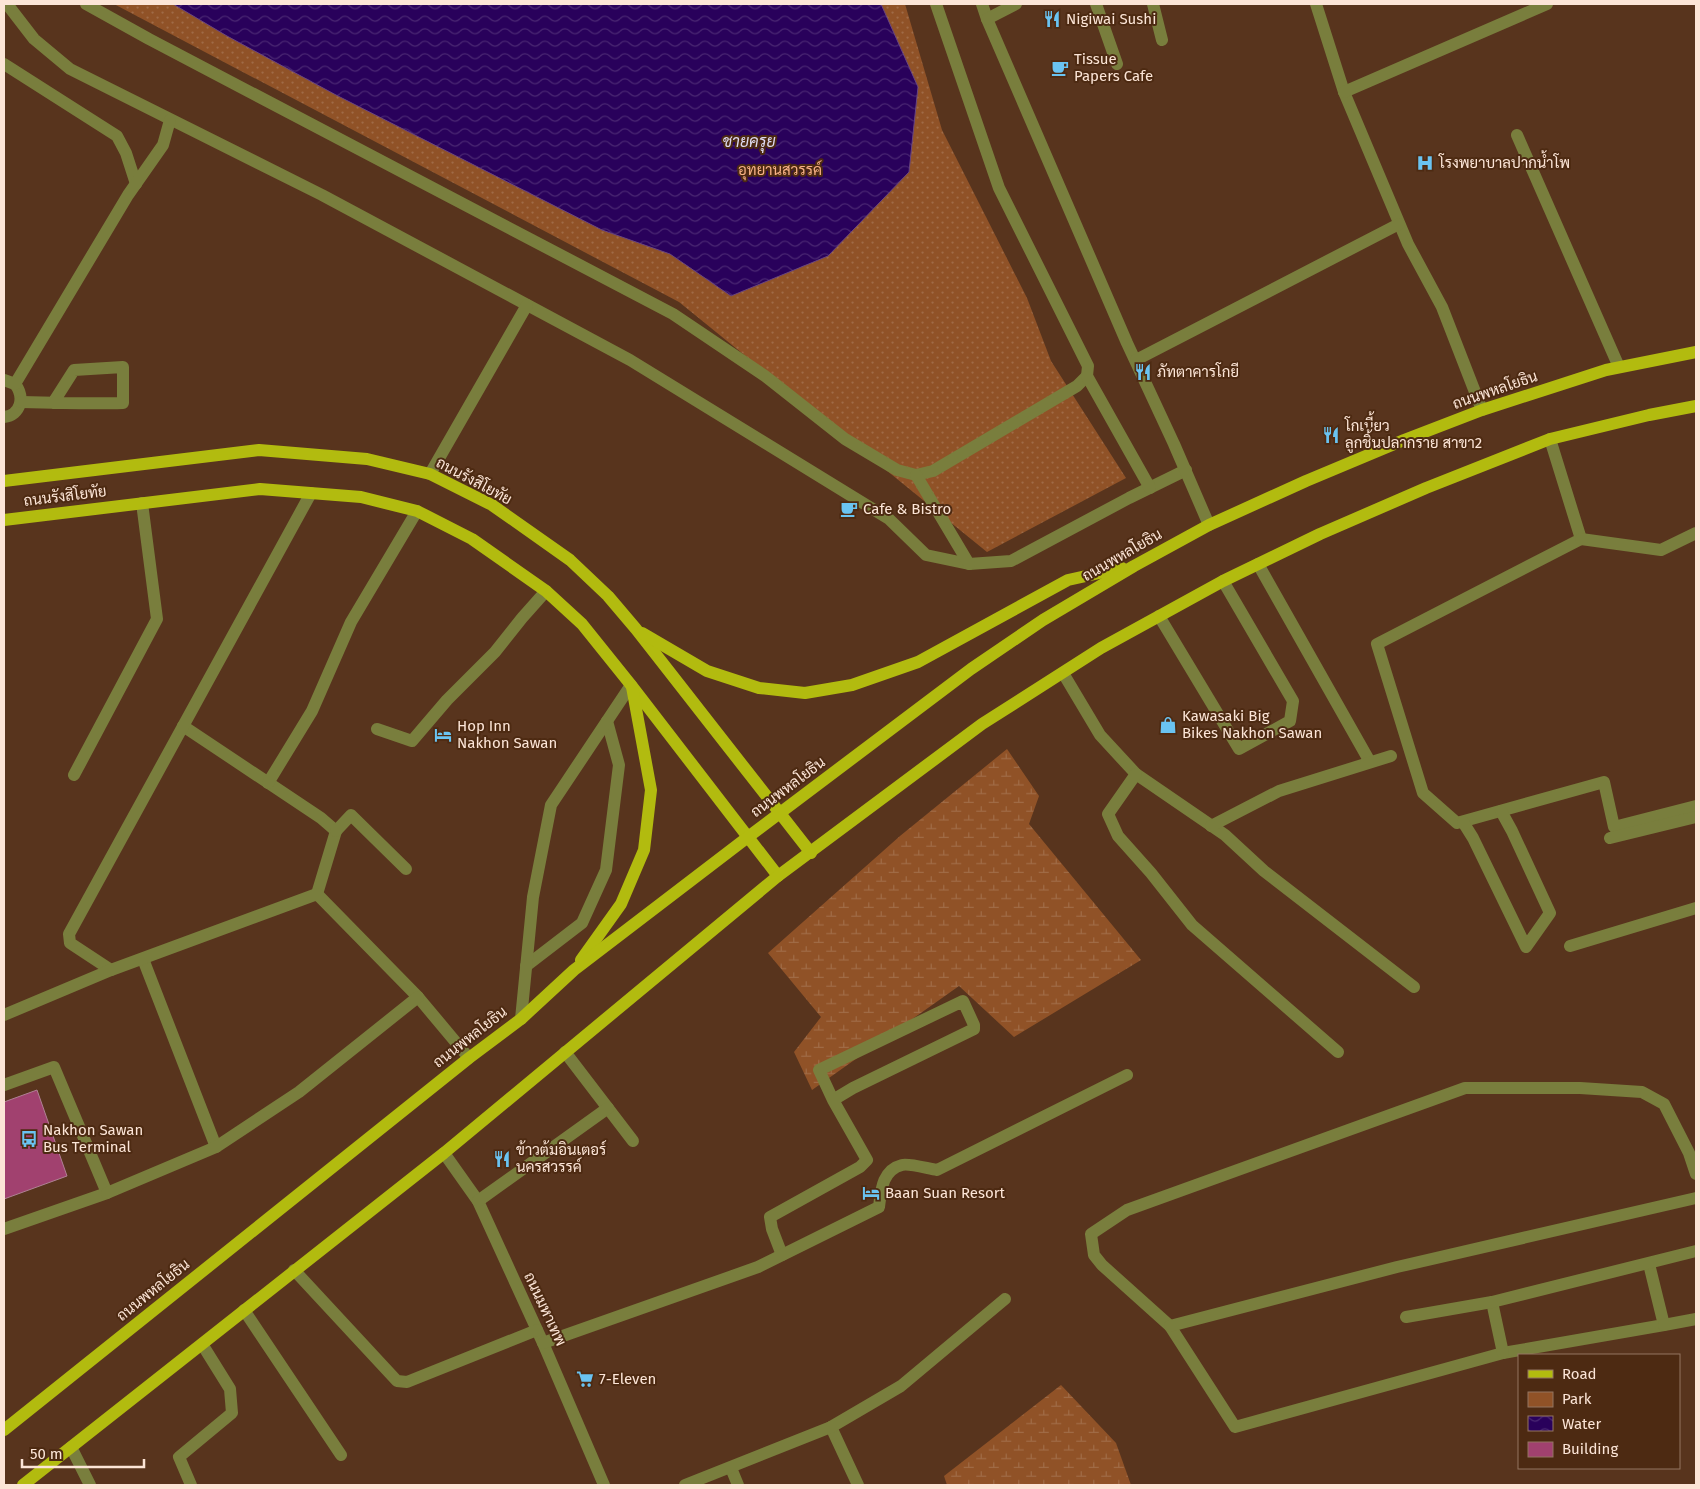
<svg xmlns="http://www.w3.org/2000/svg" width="1700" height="1489" font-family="'Fira Sans',Sarabun,sans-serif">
<defs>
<pattern id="green-dots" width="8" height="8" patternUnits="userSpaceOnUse" patternTransform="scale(1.25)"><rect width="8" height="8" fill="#905227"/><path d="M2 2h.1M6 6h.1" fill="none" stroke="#a06b46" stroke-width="1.8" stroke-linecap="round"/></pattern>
<pattern id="wetland-marsh" width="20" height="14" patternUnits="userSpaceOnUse" patternTransform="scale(1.25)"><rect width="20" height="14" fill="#905227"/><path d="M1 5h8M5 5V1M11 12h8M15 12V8" fill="none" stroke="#a06b46"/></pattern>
<pattern id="water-waves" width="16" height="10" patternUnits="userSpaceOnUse" patternTransform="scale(1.25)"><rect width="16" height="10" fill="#29015b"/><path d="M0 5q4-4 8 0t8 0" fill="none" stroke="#492672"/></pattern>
</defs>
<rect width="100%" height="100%" fill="#58341d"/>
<polygon fill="url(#green-dots)" points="114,4 905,4 942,130 1027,298 1051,361 1126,478 987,552 679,302"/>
<g fill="url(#wetland-marsh)">
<polygon points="1007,749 1039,796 1029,824 1141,960 1014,1037 959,986 812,1090 794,1052 821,1017 768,953 900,836"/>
<polygon points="1061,1385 1116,1443 1131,1485 947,1485 944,1476"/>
</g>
<polygon fill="url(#water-waves)" stroke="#684580" points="173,4 881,4 918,87 909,172 828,256 731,296 670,254 602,230 336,95 227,36"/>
<polygon fill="#a1416f" stroke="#b08194" points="37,1090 67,1176 4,1199 4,1102"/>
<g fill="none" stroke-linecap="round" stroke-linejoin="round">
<g stroke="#797e3d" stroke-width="12">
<polyline points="7,4 34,39 70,69 322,195 630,360 889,519 926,555 969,564 1011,561 1129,498 1186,470"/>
<polyline points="86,4 149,39 673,314 765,376 845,439 897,470 916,475 933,471 1077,386 1087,376"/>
<polyline points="936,4 999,188 1088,366 1087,376 1150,488"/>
<polyline points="982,4 987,19 1127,343 1174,444 1209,525"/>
<polyline points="1096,4 1117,64"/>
<polyline points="1153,4 1162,40"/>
<polyline points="1316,4 1344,92 1408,244 1442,307 1482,410"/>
<polyline points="987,19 1016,4"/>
<polyline points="4,64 117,136 126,153 136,184"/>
<polyline points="1344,92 1547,4"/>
<polyline points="1517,135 1619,367"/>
<polyline points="1136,360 1399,224"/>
<path d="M 4,380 L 15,384 C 25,397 21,415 4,417"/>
<polyline points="15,384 128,195 163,145 170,120"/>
<path d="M 21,402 C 55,403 89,404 123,403 L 123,367 L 74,370 L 53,403"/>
<polyline points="1550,439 1581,539 1377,644 1423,793 1457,823 1604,782 1614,827 1696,806"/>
<polyline points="430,474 527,305"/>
<polyline points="916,475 969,564"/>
<polyline points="1581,539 1661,550 1696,533"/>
<polyline points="1258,564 1370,762"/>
<polyline points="1159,616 1239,749 1290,721 1293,701 1223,581"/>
<polyline points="1063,673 1100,735 1136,774 1225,835 1264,871 1414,987"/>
<polyline points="183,726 321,818 336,831 317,894"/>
<polyline points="377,729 412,741 447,700 495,652 522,618 546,591"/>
<polyline points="1136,774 1108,814 1118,836 1151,873 1192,925 1338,1052"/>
<polyline points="74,775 157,619 142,503"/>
<polyline points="268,783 312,711 351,622 417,511"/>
<polyline points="1463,822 1473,838 1526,947 1550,913 1512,831 1501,811"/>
<polyline points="1211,826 1279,791 1391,756"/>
<polyline points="336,831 351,815 406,869"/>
<polyline points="1610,838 1696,817"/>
<polyline points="1570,946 1696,908"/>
<polyline points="143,959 216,1147"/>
<polyline points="526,966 582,923 606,870 619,765 607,721"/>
<polyline points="111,970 70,943 69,934 311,493"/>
<polyline points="4,1015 111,970 317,894 418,997 469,1058"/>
<polyline points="521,1019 533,897 551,805 631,685"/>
<polyline points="565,1052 633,1141"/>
<polyline points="4,1085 54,1067 107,1193 4,1229"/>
<polyline points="444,1153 478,1201 543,1343 604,1485"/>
<polyline points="107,1193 216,1147 299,1092 418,997"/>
<polyline points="478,1201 608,1108"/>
<polyline points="782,1255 772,1229 770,1217 860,1167 867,1160 833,1100 853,1088 974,1029 974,1025 963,1001 819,1070 833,1100"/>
<polyline points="1649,1264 1664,1325 1503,1353 1235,1427 1170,1326 1102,1265 1094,1255 1091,1234 1127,1210 1465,1088 1580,1088 1642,1092 1664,1104 1689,1153 1696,1174"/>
<polyline points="294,1270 397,1381 407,1382 537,1330"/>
<polyline points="1492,1302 1503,1353"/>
<polyline points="244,1310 341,1455"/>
<polyline points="1406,1317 1492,1302 1696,1251"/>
<polyline points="1664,1325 1696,1319"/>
<polyline points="1170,1326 1397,1267 1696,1198"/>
<path d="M 543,1343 L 758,1267 L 879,1207 C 881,1191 882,1170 902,1165 C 909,1163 929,1169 937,1170 L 1127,1075"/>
<polyline points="831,1427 858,1485"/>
<polyline points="71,1447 90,1485"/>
<polyline points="731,1468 738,1485"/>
<polyline points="191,1485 179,1457 232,1413 230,1389 202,1344"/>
<polyline points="685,1485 831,1427 901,1386 1005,1299"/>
</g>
<g stroke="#b2bb0f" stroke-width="12">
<polyline points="4,481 259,450 367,459 430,474 492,505 570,560 608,596 636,629 811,853"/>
<polyline points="4,520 260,489 361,497 417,511 472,539 546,591 582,624 631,685 778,876"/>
<polyline points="642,633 707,671 759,688 805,693 852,685 918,662 1068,580 1122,568"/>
<polyline points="581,960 621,904 644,850 651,790 632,687"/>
<polyline points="4,1430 469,1058 521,1019 574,970 748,837 971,669 1043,620 1134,566 1209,525 1306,481 1404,440 1482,410 1606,370 1696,352"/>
<polyline points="23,1485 444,1153 778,876 982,724 1101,648 1223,581 1320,534 1426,488 1550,439 1649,415 1696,406"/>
</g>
</g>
<defs>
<g id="restaurant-bare" transform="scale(1.35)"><path d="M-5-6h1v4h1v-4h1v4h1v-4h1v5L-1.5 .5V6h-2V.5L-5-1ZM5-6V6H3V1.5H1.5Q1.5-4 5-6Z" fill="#6ac3f1" stroke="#4d2a12" stroke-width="2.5" paint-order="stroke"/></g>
<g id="cafe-bare" transform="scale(1.35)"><path d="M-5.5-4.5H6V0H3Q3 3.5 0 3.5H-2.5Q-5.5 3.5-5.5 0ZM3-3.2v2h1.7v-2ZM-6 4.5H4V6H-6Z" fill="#6ac3f1" stroke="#4d2a12" stroke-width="2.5" paint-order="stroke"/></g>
<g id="hospital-bare" transform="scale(1.35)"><path d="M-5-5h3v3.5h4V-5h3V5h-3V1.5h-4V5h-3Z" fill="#6ac3f1" stroke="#4d2a12" stroke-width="2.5" paint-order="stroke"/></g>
<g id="shop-bare" transform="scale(1.35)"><path d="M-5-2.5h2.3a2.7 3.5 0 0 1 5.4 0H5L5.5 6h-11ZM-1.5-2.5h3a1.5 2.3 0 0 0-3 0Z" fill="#6ac3f1" stroke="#4d2a12" stroke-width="2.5" paint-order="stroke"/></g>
<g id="hotel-bare" transform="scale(1.35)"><path d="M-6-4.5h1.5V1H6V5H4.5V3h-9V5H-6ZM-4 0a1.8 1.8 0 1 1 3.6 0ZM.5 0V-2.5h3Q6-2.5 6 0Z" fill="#6ac3f1" stroke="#4d2a12" stroke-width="2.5" paint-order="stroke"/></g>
<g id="bus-bare" transform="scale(1.35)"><path d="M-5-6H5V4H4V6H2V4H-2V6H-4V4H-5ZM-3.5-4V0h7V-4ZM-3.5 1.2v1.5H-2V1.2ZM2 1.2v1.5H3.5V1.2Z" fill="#6ac3f1" stroke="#4d2a12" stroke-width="2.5" paint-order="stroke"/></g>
<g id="supermarket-bare" transform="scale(1.35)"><path d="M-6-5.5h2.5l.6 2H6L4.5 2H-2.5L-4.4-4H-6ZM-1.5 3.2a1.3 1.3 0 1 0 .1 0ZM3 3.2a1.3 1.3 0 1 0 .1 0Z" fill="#6ac3f1" stroke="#4d2a12" stroke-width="2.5" paint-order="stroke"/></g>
</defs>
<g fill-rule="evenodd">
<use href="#restaurant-bare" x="1052" y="19"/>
<use href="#cafe-bare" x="1060" y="68"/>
<use href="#hospital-bare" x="1425" y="163"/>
<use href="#restaurant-bare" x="1143" y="372"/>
<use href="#restaurant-bare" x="1331" y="435"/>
<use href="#cafe-bare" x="849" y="509"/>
<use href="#shop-bare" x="1168" y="725"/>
<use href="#hotel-bare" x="443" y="735"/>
<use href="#bus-bare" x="29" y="1139"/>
<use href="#restaurant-bare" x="502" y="1159"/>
<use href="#hotel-bare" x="871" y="1193"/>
<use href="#supermarket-bare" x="585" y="1379"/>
</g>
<g text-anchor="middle" stroke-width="4" stroke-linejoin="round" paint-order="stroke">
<g font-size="15" fill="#fce5d7" stroke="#4d2a12" text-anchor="start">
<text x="1066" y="24">Nigiwai Sushi</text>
<text x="1074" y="64">Tissue<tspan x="1074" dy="17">Papers Cafe</tspan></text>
<text x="1439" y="168">โรงพยาบาลปากน้ำโพ</text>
<text x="1157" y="377">ภัทตาคารโกยี</text>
<text x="1345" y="431">โกเนี้ยว<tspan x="1345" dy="17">ลูกชิ้นปลากราย สาขา2</tspan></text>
<text x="863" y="514">Cafe &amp; Bistro</text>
<text x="1182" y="721">Kawasaki Big<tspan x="1182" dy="17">Bikes Nakhon Sawan</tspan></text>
<text x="457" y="731">Hop Inn<tspan x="457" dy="17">Nakhon Sawan</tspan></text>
<text x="43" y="1135">Nakhon Sawan<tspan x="43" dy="17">Bus Terminal</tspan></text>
<text x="516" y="1155">ข้าวต้มอินเตอร์<tspan x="516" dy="17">นครสวรรค์</tspan></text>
<text x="885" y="1198">Baan Suan Resort</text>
<text x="599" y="1384">7-Eleven</text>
</g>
<g font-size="15" fill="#f7b185" stroke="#4d2a12">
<text x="780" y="175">อุทยานสวรรค์</text>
</g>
<g font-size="15" fill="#fce5d7" stroke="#4d2a12">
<text transform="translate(1495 390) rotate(-19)" y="5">ถนนพหลโยธิน</text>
<text transform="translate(474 481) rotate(28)" y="5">ถนนรังสิโยทัย</text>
<text transform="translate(65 496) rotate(-7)" y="5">ถนนรังสิโยทัย</text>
<text transform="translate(1122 555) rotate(-30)" y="5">ถนนพหลโยธิน</text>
<text transform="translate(788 787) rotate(-37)" y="5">ถนนพหลโยธิน</text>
<text transform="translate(470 1037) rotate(-38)" y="5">ถนนพหลโยธิน</text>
<text transform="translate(153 1290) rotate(-39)" y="5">ถนนพหลโยธิน</text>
<text transform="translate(545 1309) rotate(65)" y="5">ถนนมหาเทพ</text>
</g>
<g font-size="16" font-style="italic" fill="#ddd9f1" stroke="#4d2a12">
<text x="749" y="147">ชายครุย</text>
</g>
</g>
<rect width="1700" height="1489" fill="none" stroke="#fce5d7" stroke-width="10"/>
<rect x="1518" y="1354" width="162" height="115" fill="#4d2a12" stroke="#937561"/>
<rect x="1528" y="1370" width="25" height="8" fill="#b2bb0f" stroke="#937561"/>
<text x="1562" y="1379" font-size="15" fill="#fce5d7">Road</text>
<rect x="1528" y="1392" width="25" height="15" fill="#905227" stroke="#937561"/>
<text x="1562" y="1404" font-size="15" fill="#fce5d7">Park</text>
<rect x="1528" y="1416" width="25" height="15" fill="url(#water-waves)" stroke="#937561"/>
<text x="1562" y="1429" font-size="15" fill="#fce5d7">Water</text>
<rect x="1528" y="1442" width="25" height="15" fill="#a1416f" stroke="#937561"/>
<text x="1562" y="1454" font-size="15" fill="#fce5d7">Building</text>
<path d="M22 1459v8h122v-8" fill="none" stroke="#fce5d7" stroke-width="2.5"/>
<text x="30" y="1459" font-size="15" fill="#fce5d7" stroke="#4d2a12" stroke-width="4" paint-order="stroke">50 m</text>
</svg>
